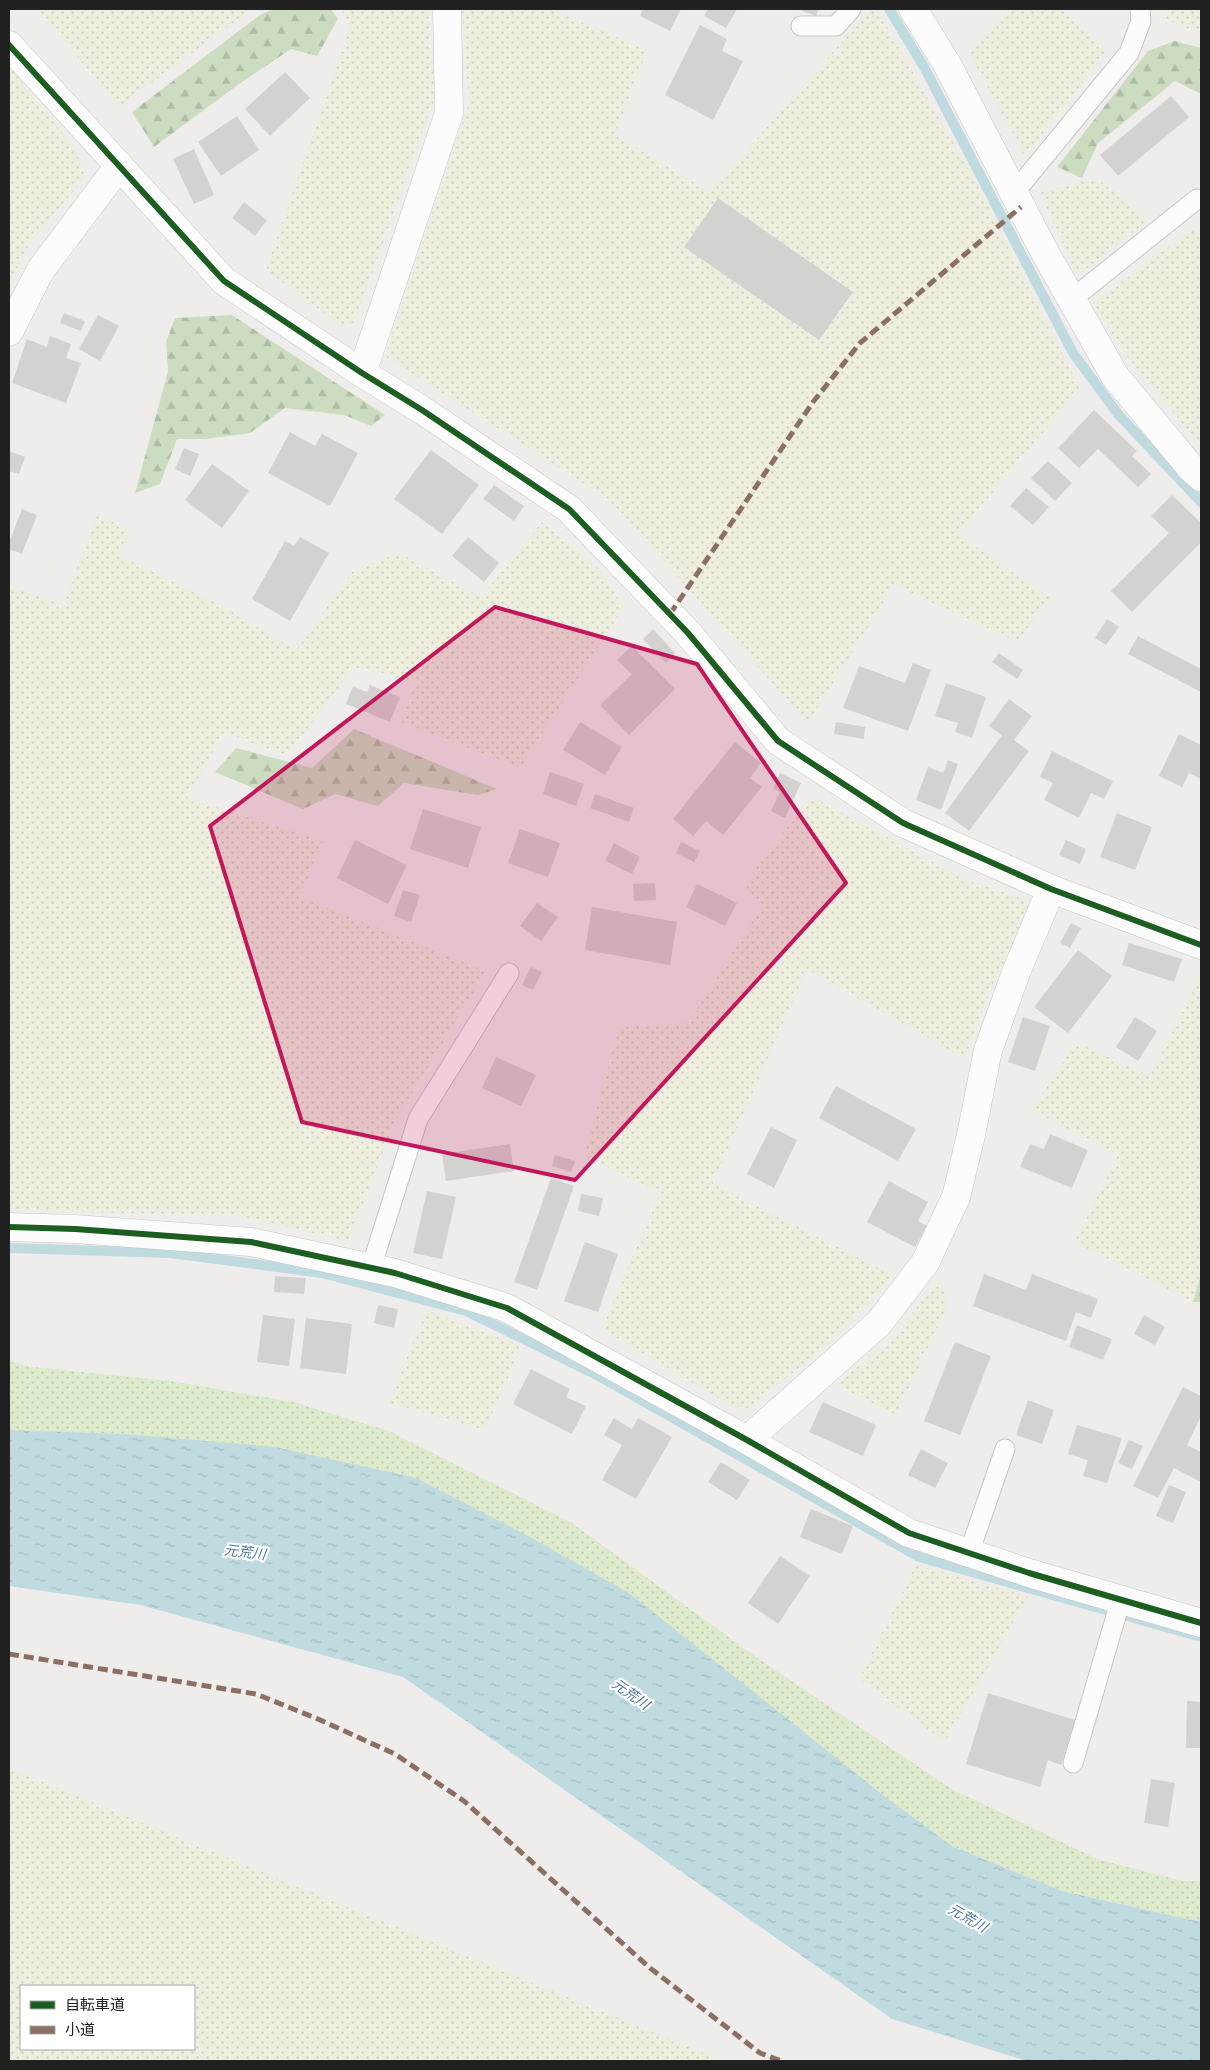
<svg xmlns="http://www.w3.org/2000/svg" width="1210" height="2070" font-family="'PT Sans Narrow','Noto Sans JP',sans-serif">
<defs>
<pattern id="farmland-dots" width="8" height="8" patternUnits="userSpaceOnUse" patternTransform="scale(1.25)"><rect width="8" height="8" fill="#eeeedf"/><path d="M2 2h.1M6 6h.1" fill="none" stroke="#ccccbf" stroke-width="1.8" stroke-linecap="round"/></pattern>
<pattern id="grass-dots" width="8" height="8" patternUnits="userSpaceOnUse" patternTransform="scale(1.25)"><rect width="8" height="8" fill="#ddeacc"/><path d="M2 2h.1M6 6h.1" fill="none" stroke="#bdc8af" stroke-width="1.8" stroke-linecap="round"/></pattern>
<pattern id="forest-firs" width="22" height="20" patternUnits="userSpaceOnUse" patternTransform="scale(1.25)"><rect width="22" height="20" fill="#ccdcc1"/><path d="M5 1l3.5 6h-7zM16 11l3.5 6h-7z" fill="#afbca6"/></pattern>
<pattern id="water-ripples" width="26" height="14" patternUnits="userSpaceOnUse" patternTransform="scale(1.25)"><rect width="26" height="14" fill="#bfdbe0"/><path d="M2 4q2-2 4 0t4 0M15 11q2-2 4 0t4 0" fill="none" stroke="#a4bcc0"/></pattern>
</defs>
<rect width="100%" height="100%" fill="#efedeb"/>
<g fill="url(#farmland-dots)" fill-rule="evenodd">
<polygon points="38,9 252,9 119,107"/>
<polygon points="341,9 428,9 435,97 355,322 341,326 266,270 350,28"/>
<polygon points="462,9 551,9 647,50 615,135 710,192 871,9 877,9 974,179 1080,388 958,534 1050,598 1017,642 894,585 808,723 609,500 385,356 469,103"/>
<polygon points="1008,9 1062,9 1107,52 1025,156 969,53"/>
<polygon points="1168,9 1201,9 1201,34 1162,18"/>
<polygon points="9,66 76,150 85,178 31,240 9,286"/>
<polygon points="1097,178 1148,221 1077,276 1040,193"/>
<polygon points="1193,229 1201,239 1201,446 1125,354 1093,303"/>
<polygon points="97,515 130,530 119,555 222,606 296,650 353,571 399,553 481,597 542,522 599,569 624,607 520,768 401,722 416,682 354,667 287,756 224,732 187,798 323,841 300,897 486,971 395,1122 348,1241 240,1216 9,1210 9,587 64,604"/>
<polygon points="811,796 968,881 1028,900 1029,916 993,983 965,1059 807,969 713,1183 894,1276 834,1340 748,1408 733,1407 602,1329 660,1193 584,1156 619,1027 688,1023 762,906 744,884"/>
<polygon points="1201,975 1201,1274 1193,1302 1074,1242 1118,1155 1032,1110 1075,1042 1150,1076"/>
<polygon points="940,1278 948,1305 896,1415 835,1384 886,1346"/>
<polygon points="426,1310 522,1346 485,1430 389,1403"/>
<polygon points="916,1565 1028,1596 945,1742 859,1679"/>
<path d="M 9,1768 L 723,2061 L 9,2061 ZM 21,1986 L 194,1986 L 194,2049 L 21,2049 Z"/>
</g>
<polygon fill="url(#grass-dots)" points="9,1361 24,1366 171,1381 293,1402 389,1431 572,1523 756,1657 950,1788 1097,1859 1182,1881 1201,1881 1201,1922 1062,1891 952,1846 883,1795 178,1440 125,1434 9,1430"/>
<g fill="url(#forest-firs)">
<polygon points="274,9 331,9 338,19 317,56 291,49 239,84 154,147 132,112 260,15"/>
<polygon points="1175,41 1201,48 1201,94 1175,81 1098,143 1082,178 1057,167 1148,51"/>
<polygon points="232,315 385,415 371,426 344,415 285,408 250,433 206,439 177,439 160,484 135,493 168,371 166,342 175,318"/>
<polygon points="354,729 497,789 478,795 404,783 378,806 335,794 303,809 215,772 236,748 312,768"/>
<polygon points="1201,1274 1201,1302 1193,1302"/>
</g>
<polygon fill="url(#water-ripples)" points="9,1430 125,1434 275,1447 416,1478 530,1537 629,1593 883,1795 952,1846 1062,1891 1201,1922 1201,2061 1027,2061 892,2019 403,1677 140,1605 9,1586"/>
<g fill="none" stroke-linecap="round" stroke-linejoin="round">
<g stroke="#bfdbe0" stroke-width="10">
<polyline points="889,9 924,67 1073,353 1118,414 1201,502"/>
<polyline points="9,1248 171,1253 322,1273 466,1311 595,1374 919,1557 1201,1637"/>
</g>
</g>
<g fill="#d4d2d0">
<polygon points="643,9 681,9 670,31 640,16"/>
<polygon points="708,9 737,9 726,28 704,16"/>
<polygon points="797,9 819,9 816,16"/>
<polygon points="700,25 727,39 722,51 743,61 713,120 665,95"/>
<polygon points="285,72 310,98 270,136 245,109"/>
<polygon points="1171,96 1189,117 1118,176 1100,155"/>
<polygon points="237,116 259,150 221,176 198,142"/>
<polygon points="194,149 214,195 194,204 173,159"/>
<polygon points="718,198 853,292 819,340 684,247"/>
<polygon points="244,202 267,220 255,236 232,218"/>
<polygon points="64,313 85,321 81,331 60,323"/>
<polygon points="98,315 119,326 100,361 79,349"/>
<polygon points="50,336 71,344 66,358 81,363 66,403 12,383 27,339 47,347"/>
<polygon points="1094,410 1137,451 1132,456 1151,474 1138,487 1098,449 1079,468 1058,448"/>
<polygon points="290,432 315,446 322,434 358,453 330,506 268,473"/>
<polygon points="184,448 199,454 190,476 175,469"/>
<polygon points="431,450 479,485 442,534 394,499"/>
<polygon points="9,451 25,457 19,474 9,471"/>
<polygon points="1048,461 1072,483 1055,501 1031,478"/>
<polygon points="212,464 249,491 222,528 185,500"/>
<polygon points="494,485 524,506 514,521 483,499"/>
<polygon points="1026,488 1049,507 1033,525 1010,506"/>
<polygon points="1172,495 1201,523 1201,542 1132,612 1111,591 1169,533 1151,516"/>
<polygon points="22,509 37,515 22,554 9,549 9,543"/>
<polygon points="300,537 329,553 290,621 252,599 285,541 294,546"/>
<polygon points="468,537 499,563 484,582 452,556"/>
<polygon points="1107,619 1119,627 1106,645 1095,638"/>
<polygon points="653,629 675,653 666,663 643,639"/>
<polygon points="1138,636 1201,669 1201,692 1128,654"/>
<polygon points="632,646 675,689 629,735 600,705 632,674 617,660"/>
<polygon points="999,653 1023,670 1017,679 992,662"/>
<polygon points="913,663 931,670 908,731 843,708 859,666 905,683"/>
<polygon points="946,683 986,697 972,738 955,732 958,723 935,716"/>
<polygon points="370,685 400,697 390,722 346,704 353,686 367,692"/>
<polygon points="1009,699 1032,716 1014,740 1029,751 969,831 945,813 1002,735 989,726"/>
<polygon points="580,722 622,747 605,775 563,750"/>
<polygon points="836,722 865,727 864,739 834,734"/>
<polygon points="1179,734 1201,745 1201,779 1189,773 1182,787 1159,776"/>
<polygon points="735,742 761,763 750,778 762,787 723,835 706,821 693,836 673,819"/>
<polygon points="1052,751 1113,781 1104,799 1091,793 1079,818 1044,800 1053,783 1040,777"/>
<polygon points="948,760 958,764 941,810 916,800 928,767 943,773"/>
<polygon points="550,772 584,784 576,806 543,794"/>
<polygon points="780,773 801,783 785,818 771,811 780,792 773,789"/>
<polygon points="595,794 634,808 629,822 590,808"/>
<polygon points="423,809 481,827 468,868 410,849"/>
<polygon points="1117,813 1152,827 1135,870 1100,857"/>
<polygon points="520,829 560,843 548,877 508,863"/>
<polygon points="355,840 407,865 388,904 337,878"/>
<polygon points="1066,840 1086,849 1080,864 1059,855"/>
<polygon points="681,842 700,851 694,862 676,853"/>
<polygon points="614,843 640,857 632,874 605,861"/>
<polygon points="655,883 656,900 634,901 633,884"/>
<polygon points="697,884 737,903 725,926 686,907"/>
<polygon points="403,890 420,895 411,922 394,916"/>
<polygon points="537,903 558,917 541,941 520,926"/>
<polygon points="592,907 677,922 670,965 585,950"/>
<polygon points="1071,923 1081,928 1070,948 1060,943"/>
<polygon points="1129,943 1182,959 1174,982 1122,965"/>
<polygon points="1078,950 1112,976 1068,1033 1034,1007"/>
<polygon points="531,967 542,972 533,990 522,985"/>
<polygon points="1023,1017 1050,1026 1035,1071 1008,1062"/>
<polygon points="1135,1017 1157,1031 1138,1061 1116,1047"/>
<polygon points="496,1057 536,1075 521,1106 482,1088"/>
<polygon points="836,1086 916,1129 898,1161 819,1118"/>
<polygon points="771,1127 797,1140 774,1188 747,1174"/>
<polygon points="1050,1134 1088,1150 1072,1188 1020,1167 1030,1144 1044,1149"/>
<polygon points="510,1144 514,1171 446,1181 442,1154"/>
<polygon points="555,1155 575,1161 571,1172 552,1166"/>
<polygon points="551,1178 574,1186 537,1290 514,1282"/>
<polygon points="889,1181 928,1202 918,1221 927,1226 915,1247 867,1222"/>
<polygon points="427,1191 456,1197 442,1259 413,1253"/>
<polygon points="581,1194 603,1198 599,1216 578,1211"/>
<polygon points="585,1242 618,1254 598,1312 564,1301"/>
<polygon points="984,1274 1026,1290 1032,1274 1098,1299 1091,1318 1076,1312 1066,1341 973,1306"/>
<polygon points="275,1276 306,1278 304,1294 274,1292"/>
<polygon points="378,1305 398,1309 394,1328 374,1323"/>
<polygon points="263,1315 295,1319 289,1366 257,1362"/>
<polygon points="1144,1315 1165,1327 1155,1345 1134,1334"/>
<polygon points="306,1318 352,1324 346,1374 300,1368"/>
<polygon points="1077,1325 1112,1339 1103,1360 1069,1347"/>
<polygon points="955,1342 991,1356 960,1435 924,1421"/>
<polygon points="531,1369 570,1389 566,1397 586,1406 572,1434 513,1404"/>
<polygon points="1183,1387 1201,1396 1201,1416 1187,1445 1201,1452 1201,1482 1174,1468 1158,1498 1133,1486"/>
<polygon points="1028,1400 1054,1410 1042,1444 1016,1435"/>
<polygon points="823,1402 876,1425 863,1456 809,1432"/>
<polygon points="614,1418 632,1429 638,1418 672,1437 636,1499 602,1480 622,1445 604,1435"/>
<polygon points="1077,1425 1122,1438 1107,1483 1083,1476 1088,1460 1068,1454"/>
<polygon points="1129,1440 1143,1446 1132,1469 1118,1463"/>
<polygon points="921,1449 948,1463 935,1488 908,1475"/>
<polygon points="721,1462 750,1480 737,1500 708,1482"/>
<polygon points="1169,1485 1186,1492 1173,1523 1156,1516"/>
<polygon points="811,1509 853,1526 842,1554 800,1537"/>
<polygon points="780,1556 810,1576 778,1624 748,1603"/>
<polygon points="988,1693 1075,1720 1061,1765 1048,1760 1040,1787 966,1764"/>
<polygon points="1187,1701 1201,1702 1201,1748 1186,1748"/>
<polygon points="1151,1779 1175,1783 1168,1827 1144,1823"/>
</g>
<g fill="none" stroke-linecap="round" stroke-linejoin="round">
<g stroke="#c6c5c4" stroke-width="21">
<g id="lane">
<polyline points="801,26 836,26 851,9"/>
<polyline points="1014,193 1129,53 1141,21 1140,9"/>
<polyline points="1072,299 1197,199"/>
<polyline points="371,1268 418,1119 509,973"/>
<polyline points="969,1553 1005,1449"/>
<polyline points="1073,1763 1121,1599"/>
</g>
</g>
<g stroke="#c6c5c4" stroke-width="29">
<g id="street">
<polyline points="913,9 948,66 1043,249 1115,376 1191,468 1201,477"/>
<polyline points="9,45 224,281 362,373 422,410 569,509 688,633 778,741 903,823 1051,889 1201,945"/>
<polyline points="9,332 40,271 119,166"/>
<polyline points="362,373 449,113 447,9"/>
<polyline points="9,1227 75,1229 251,1242 395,1273 507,1308 747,1440 909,1533 1029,1573 1201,1623"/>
<polyline points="747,1440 879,1323 925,1263 956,1197 971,1135 988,1050 1017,970 1051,889"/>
</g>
</g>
<use href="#lane" stroke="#fdfcfc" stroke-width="19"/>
<use href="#street" stroke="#fdfcfc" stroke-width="28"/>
<g stroke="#8d6e63" stroke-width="5" stroke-dasharray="10 5" stroke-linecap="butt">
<polyline points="670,614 813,402 860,343 1021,207"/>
<polyline points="9,1654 256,1694 318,1719 395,1754 464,1801 650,1968 760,2053 781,2061"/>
</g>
<g stroke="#fff" stroke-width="9">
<g id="cycleway">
<polyline points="9,45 224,281 362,373 422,410 569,509 688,633 778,741 903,823 1051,889 1201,945"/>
<polyline points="9,1227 75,1229 251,1242 395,1273 507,1308 747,1440 909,1533 1029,1573 1201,1623"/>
</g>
</g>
<use href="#cycleway" stroke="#1b5e20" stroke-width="6"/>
</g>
<path fill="#c2185b" fill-opacity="0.2" stroke="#c2185b" stroke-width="4" stroke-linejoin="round" d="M 495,607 L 697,664 L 846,883 L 575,1180 L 302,1122 L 210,826 Z"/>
<g text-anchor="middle" stroke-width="4.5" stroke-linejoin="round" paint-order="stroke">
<g font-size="14" font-style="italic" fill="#4b779e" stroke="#fff">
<text transform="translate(245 1552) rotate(7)" y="5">元荒川</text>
<text transform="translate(631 1694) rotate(35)" y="5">元荒川</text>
<text transform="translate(968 1918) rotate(30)" y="5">元荒川</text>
</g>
</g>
<rect width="1210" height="2070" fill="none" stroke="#212121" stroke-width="20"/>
<rect x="20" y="1985" width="175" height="65" fill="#ffffff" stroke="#a6a6a6"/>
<rect x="30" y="2001" width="25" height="8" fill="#1b5e20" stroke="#a6a6a6"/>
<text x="65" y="2010" font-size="15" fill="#212121">自転車道</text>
<rect x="30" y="2026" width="25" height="8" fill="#8d6e63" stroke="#a6a6a6"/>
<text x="65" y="2035" font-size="15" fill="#212121">小道</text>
</svg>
